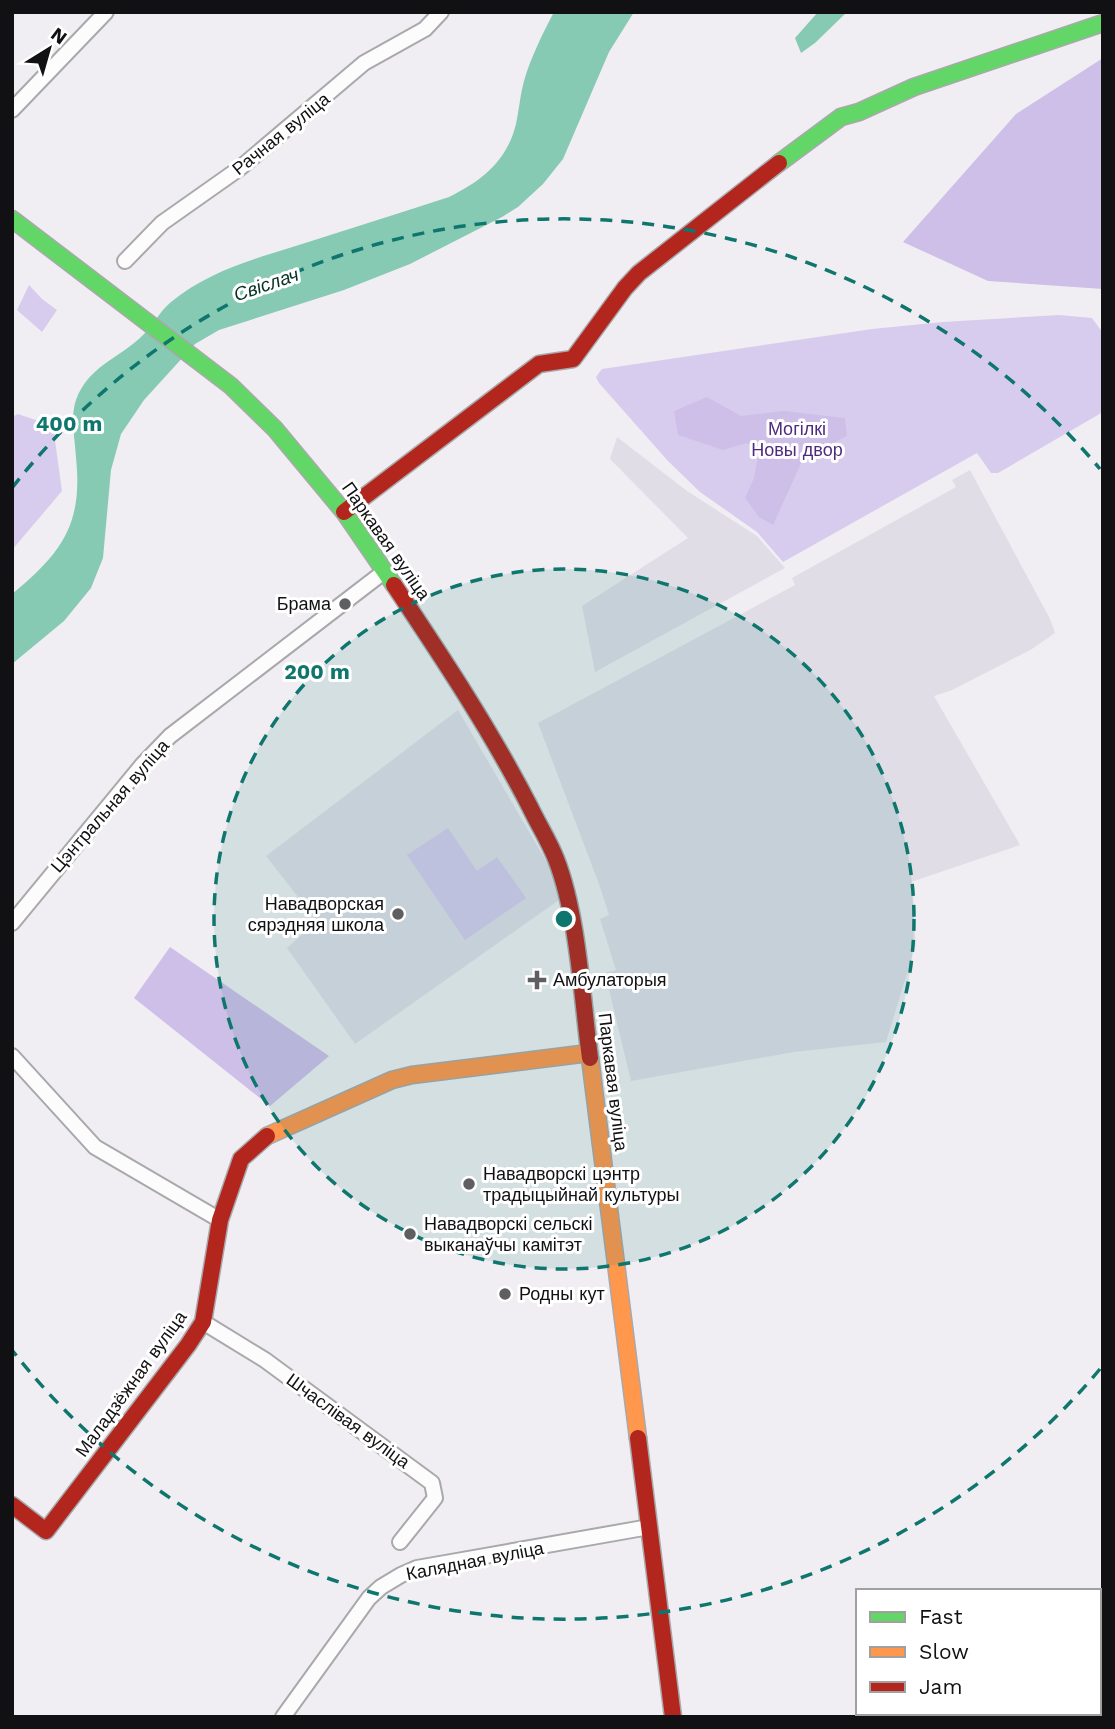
<svg xmlns="http://www.w3.org/2000/svg" width="1115" height="1729" font-family="'Work Sans',sans-serif">
<rect width="100%" height="100%" fill="#f0eef3"/>
<g fill="#e0dde7">
<polygon points="617,437 687,491 757,536 785,568 595,672 582,606 688,538 610,459"/>
<polygon points="970,470 1050,619 1055,633 1032,649 952,690 934,696 1020,845 911,882 916,944 886,1042 794,1052 631,1081 605,973 616,970 600,919 609,915 599,884 538,723 795,585 792,578 956,487 952,480"/>
<polygon points="458,710 566,895 355,1044 287,948 317,921 266,856"/>
</g>
<g fill="#d7cced">
<polygon points="29,285 42,299 57,310 42,332 17,310"/>
<polygon points="1059,315 1092,318 1103,333 1103,412 998,473 991,473 977,453 783,562 757,532 700,492 668,461 599,383 596,377 602,369 872,329 943,322"/>
<polygon points="18,414 53,426 62,491 12,550 12,417"/>
<polygon points="448,828 477,871 497,857 526,898 465,940 407,855"/>
</g>
<g fill="#cebfe9">
<polygon points="1103,58 1103,289 988,281 903,242 1016,114"/>
<polygon points="707,397 741,416 784,411 845,418 847,436 803,459 773,525 759,517 745,498 754,478 759,450 747,443 723,450 678,435 674,411"/>
<polygon points="170,947 329,1056 270,1106 134,998"/>
</g>
<g fill="#87cab3">
<path d="M 554,12 L 634,12 L 609,52 L 563,159 L 543,184 L 518,207 L 502,217 L 410,264 L 344,290 L 219,330 L 195,344 L 144,400 L 121,434 L 111,470 L 103,558 L 91,588 L 64,621 L 12,664 L 12,594 C 62,553 83,524 76,458 C 75,439 70,417 76,400 C 88,367 117,359 140,338 C 152,327 159,312 171,302 C 208,271 257,258 302,244 C 351,228 401,213 449,197 C 482,181 507,161 516,124 C 519,110 520,96 524,81 C 531,57 542,35 554,12 Z"/>
<polygon points="818,12 847,12 815,43 801,53 795,38"/>
</g>
<g fill="none" stroke-linecap="round" stroke-linejoin="round">
<g stroke="#a9a8ab" stroke-width="18">
<g id="street">
<polyline points="12,110 106,12"/>
<polyline points="125,261 162,223 240,168 364,63 425,29 441,12"/>
<polyline points="12,923 143,764 170,736 385,571"/>
<polyline points="12,1056 95,1147 220,1220"/>
<polyline points="203,1322 265,1360 432,1483 435,1498 400,1542"/>
<polyline points="283,1717 369,1598 381,1587 401,1575 417,1568 649,1527"/>
</g>
</g>
<g stroke="#a9a8ab" stroke-width="19">
<g id="fast">
<polyline points="779,163 841,117 859,112 914,87 1103,23"/>
<polyline points="12,219 231,386 275,429 344,512 394,585"/>
</g>
</g>
<g stroke="#a9a8ab" stroke-width="19">
<g id="slow">
<polyline points="590,1058 638,1438"/>
<polyline points="267,1136 392,1080 412,1075 589,1053"/>
</g>
</g>
<g stroke="#a9a8ab" stroke-width="19">
<g id="jam">
<polyline points="344,512 539,364 573,359 625,288 639,273 779,163"/>
<path d="M 394,585 C 442,657 490,729 530,807 C 538,824 549,841 556,859 C 578,915 582,998 590,1058"/>
<polyline points="638,1438 673,1717"/>
<polyline points="12,1505 46,1531 188,1345 203,1322 220,1220 241,1159 267,1136"/>
</g>
</g>
<use href="#street" stroke="#fdfcfd" stroke-width="14"/>
<use href="#fast" stroke="#63d668" stroke-width="16"/>
<use href="#slow" stroke="#ff974d" stroke-width="16"/>
<use href="#jam" stroke="#b3261e" stroke-width="16"/>
</g>
<circle cx="564" cy="919" r="350" fill="#0f766e" fill-opacity=".12"/>
<g fill="none" stroke="#0f766e" stroke-width="3.5" stroke-dasharray="12 9">
<circle cx="564" cy="919" r="350"/>
<path d="M1100 1369A700 700 0 0 1 12 1350M12 488A700 700 0 0 1 1100 469"/>
</g>
<g fill="#5f5e61" stroke="#fff" stroke-width="2.5">
<circle cx="345" cy="604" r="7"/>
<circle cx="398" cy="914" r="7"/>
<path d="M533.5 969.5h7v7h7v7h-7v7h-7v-7h-7v-7h7z"/>
<circle cx="469" cy="1184" r="7"/>
<circle cx="410" cy="1234" r="7"/>
<circle cx="505" cy="1294" r="7"/>
</g>
<g text-anchor="middle" stroke-width="6" stroke-linejoin="round" paint-order="stroke">
<g font-size="18" fill="#111113" stroke="#fff">
<text transform="translate(281 134) rotate(-39)" y="6">Рачная вуліца</text>
<text transform="translate(386 541) rotate(55)" y="6">Паркавая вуліца</text>
<text transform="translate(110 806) rotate(-49)" y="6">Цэнтральная вуліца</text>
<text transform="translate(613 1082) rotate(83)" y="6">Паркавая вуліца</text>
<text transform="translate(131 1384) rotate(-54)" y="6">Маладзёжная вуліца</text>
<text transform="translate(348 1421) rotate(36)" y="6">Шчаслівая вуліца</text>
<text transform="translate(475 1561) rotate(-11)" y="6">Калядная вуліца</text>
</g>
<g font-size="18" fill="#4f2b7f" stroke="#fff">
<text x="797" y="435">Могілкі<tspan x="797" dy="21">Новы двор</tspan></text>
</g>
<g font-size="18" fill="#111113" stroke="#fff" text-anchor="start">
<text x="331" y="610" text-anchor="end">Брама</text>
<text x="384" y="910" text-anchor="end">Навадворская<tspan x="384" dy="21">сярэдняя школа</tspan></text>
<text x="553" y="986">Амбулаторыя</text>
<text x="483" y="1180">Навадворскі цэнтр<tspan x="483" dy="21">традыцыйнай культуры</tspan></text>
<text x="424" y="1230">Навадворскі сельскі<tspan x="424" dy="21">выканаўчы камітэт</tspan></text>
<text x="519" y="1300">Родны кут</text>
</g>
<g font-size="19" font-style="italic" fill="#053325" stroke="#fff">
<text transform="translate(266 284) rotate(-19)" y="7">Свіслач</text>
</g>
</g>
<circle cx="564" cy="919" r="10" fill="#0f766e" stroke="#fff" stroke-width="3.5"/>
<g font-size="21" text-anchor="middle" font-weight="bold" fill="#0f766e" stroke="#fff" stroke-width="6" stroke-linejoin="round" paint-order="stroke">
<text x="69" y="431">400 m</text>
<text x="317" y="679">200 m</text>
</g>
<rect width="1115" height="1729" fill="none" stroke="#111113" stroke-width="28"/>
<rect x="856" y="1589" width="245" height="126" fill="#ffffff" stroke="#a0a0a1" stroke-width="2"/>
<rect x="870" y="1612" width="35" height="10" fill="#63d668" stroke="#a0a0a1" stroke-width="2"/>
<text x="919" y="1624" font-size="21" fill="#111113">Fast</text>
<rect x="870" y="1647" width="35" height="10" fill="#ff974d" stroke="#a0a0a1" stroke-width="2"/>
<text x="919" y="1659" font-size="21" fill="#111113">Slow</text>
<rect x="870" y="1682" width="35" height="10" fill="#b3261e" stroke="#a0a0a1" stroke-width="2"/>
<text x="919" y="1694" font-size="21" fill="#111113">Jam</text>
<g transform="translate(49 49) rotate(37)" stroke="#ffffff" stroke-width="5" paint-order="stroke">
<path d="M0-5L12 26L0 18L-12 26Z" fill="#111113"/>
<text y="-10" font-size="19" font-weight="bold" text-anchor="middle" fill="#111113">N</text>
</g>
</svg>
